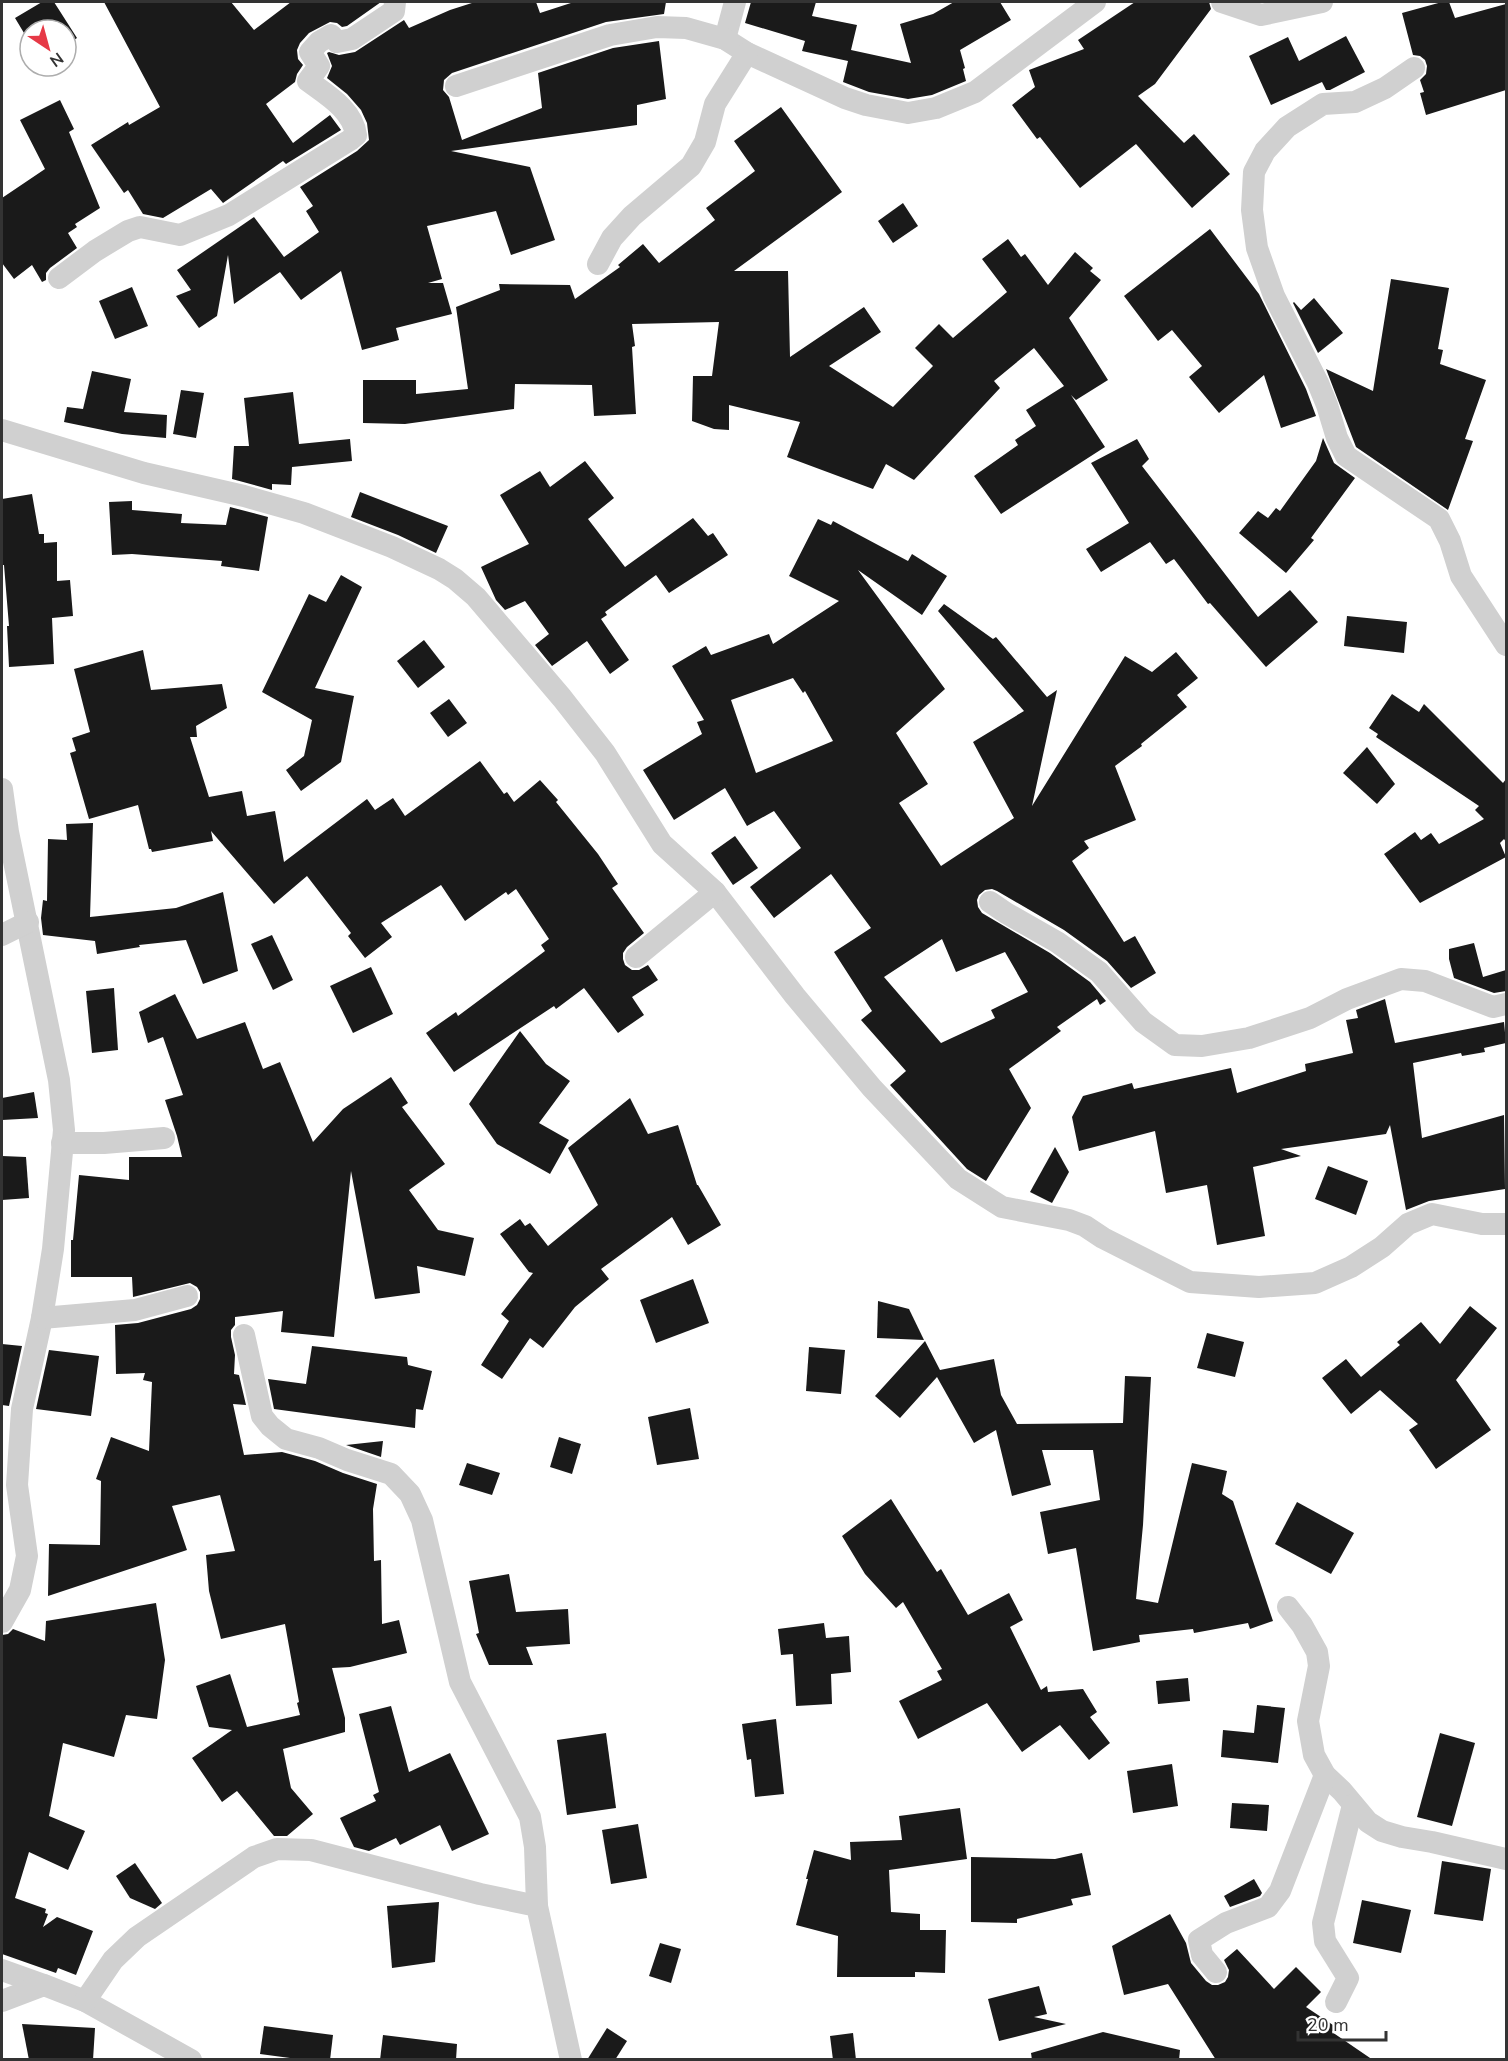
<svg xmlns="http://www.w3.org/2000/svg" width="1508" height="2061" font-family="'Nunito Sans',sans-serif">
<rect width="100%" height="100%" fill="#fff"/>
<g fill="#1a1a1a" fill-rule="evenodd">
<polygon points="42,2 54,2 77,38 66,45 66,30 30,30 30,43 15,18"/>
<polygon points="104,2 231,2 254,30 291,2 381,2 347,26 342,27 337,23 330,22 309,33 300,43 297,50 298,59 303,65 297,74 295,82 266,104 293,143 330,115 341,130 286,164 283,161 223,203 211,189 163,218 143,214 128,190 124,193 91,145 128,122 129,125 160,107"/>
<polygon points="475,2 536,2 540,13 574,2 666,2 664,14 606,22 452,73 444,80 443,90 449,97 462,140 542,108 538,73 613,48 659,41 666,99 637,105 637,125 451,151 530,167 555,240 511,255 496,211 427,226 442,279 428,283 443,283 452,314 396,328 399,340 362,350 341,271 301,300 280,272 234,304 228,255 217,316 199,328 176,296 191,290 177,270 254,217 284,257 319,232 306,211 313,206 300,187 357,151 369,140 367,123 361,110 347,94 327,78 332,66 327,53 329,52 339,55 355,52 404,20 409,28 450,10"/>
<polygon points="751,2 816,2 812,16 857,25 851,50 911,63 900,24 933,14 954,2 1000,2 1011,20 960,50 965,68 963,69 966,81 932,95 908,99 869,92 843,82 848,61 802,51 805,41 745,23"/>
<polygon points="1135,2 1209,2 1211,9 1155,84 1138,96 1184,143 1194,134 1230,174 1192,208 1136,144 1080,188 1040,137 1037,139 1012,105 1035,87 1029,70 1084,49 1078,40"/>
<polygon points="1442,2 1449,2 1455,18 1506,4 1506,90 1426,115 1420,93 1424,92 1420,80 1426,74 1427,66 1425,60 1420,56 1413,55 1402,13"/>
<polygon points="1346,36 1365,72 1330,90 1326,90 1322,82 1271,105 1249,56 1288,37 1299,61"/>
<polygon points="60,100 74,129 69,132 100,208 75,224 77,227 68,233 77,248 50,268 46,273 46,280 42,282 32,265 14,279 2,263 2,198 45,169 20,120"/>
<polygon points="781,107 842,192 734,271 788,271 790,357 864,307 881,332 829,366 893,407 933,366 915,348 939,324 953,338 1007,292 982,259 1008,239 1021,257 1025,254 1048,285 1075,252 1093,268 1090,271 1101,280 1069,318 1108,380 1076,400 1071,395 1105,447 1001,514 974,476 1018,445 1015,440 1036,426 1026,410 1064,386 1034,348 994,381 1000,388 914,480 886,464 873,489 787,457 800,422 729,405 729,430 714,429 692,421 693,376 712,376 719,322 632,324 635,346 632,347 636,414 594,416 592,385 515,384 514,409 405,424 363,423 363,380 416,380 416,394 468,389 456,307 500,290 499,284 570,285 575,299 620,267 618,265 643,244 659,263 715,220 706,208 755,171 734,141"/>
<polygon points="903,203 918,226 893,243 878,221"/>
<polygon points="1210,229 1259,294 1306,389 1316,416 1281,428 1264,375 1219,413 1189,377 1202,366 1172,330 1158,341 1124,296"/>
<polygon points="1391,279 1449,288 1438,349 1443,350 1440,364 1486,380 1465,439 1473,441 1448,510 1356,447 1326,369 1373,391"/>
<polygon points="132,287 148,326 115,339 99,301"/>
<polygon points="1314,298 1343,333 1318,353 1293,303 1294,302 1301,310"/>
<polygon points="92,371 131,379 124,412 167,415 166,438 122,434 64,422 67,407 83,409"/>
<polygon points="181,390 204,393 196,438 173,434"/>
<polygon points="293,392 299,444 350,439 352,461 292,467 291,485 272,484 272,490 232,479 234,446 249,446 244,398"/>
<polygon points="1323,438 1334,463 1355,478 1311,538 1314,540 1286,573 1239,533 1258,511 1268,518 1276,508 1280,511 1316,461"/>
<polygon points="1137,439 1149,459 1142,466 1258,617 1290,590 1318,622 1266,667 1210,603 1208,604 1174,559 1166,564 1150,542 1101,572 1086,549 1129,523 1091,463"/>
<polygon points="585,461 614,498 588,519 625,567 693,518 708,536 713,533 728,555 669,593 656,575 605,612 607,615 601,619 629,660 610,674 587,641 552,666 535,645 549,634 525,601 505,610 496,600 481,567 529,544 500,495 540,471 550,487"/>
<polygon points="360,492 448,526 436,553 398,535 351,517"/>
<polygon points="32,494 39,534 44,534 44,543 57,542 57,581 70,580 73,616 52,618 54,664 9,667 7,626 9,626 4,565 3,565 2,499"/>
<polygon points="132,501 132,510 182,514 181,523 226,525 230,507 268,517 259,571 221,566 222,561 132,554 112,555 109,502"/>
<path d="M 818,519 L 831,525 L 833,521 L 908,561 L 912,554 L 947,576 L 922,615 L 858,570 L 945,689 L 896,733 L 928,784 L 899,803 L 941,866 L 1014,818 L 973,742 L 1024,711 L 938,611 L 944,604 L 993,639 L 996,637 L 1047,697 L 1057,690 L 1032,806 L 1125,656 L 1152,672 L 1176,652 L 1198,678 L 1177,695 L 1187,707 L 1141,744 L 1142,746 L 1115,766 L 1136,820 L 1084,841 L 1089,848 L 1072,861 L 1124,942 L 1135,936 L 1156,973 L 1131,988 L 1107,961 L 1064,930 L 997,891 L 992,889 L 985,890 L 979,895 L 977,900 L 978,907 L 982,913 L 1050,953 L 1090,982 L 1106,1001 L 1100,1005 L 1097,999 L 1057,1027 L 1061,1031 L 1009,1069 L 1031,1108 L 986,1181 L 967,1169 L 890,1085 L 906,1071 L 861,1020 L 872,1011 L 834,952 L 871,928 L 831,874 L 774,918 L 750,887 L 801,848 L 774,811 L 747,826 L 725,788 L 674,820 L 643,770 L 702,734 L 697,722 L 704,720 L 672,666 L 706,646 L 711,655 L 769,634 L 773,644 L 839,601 L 789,576 ZM 793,678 L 803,693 L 805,691 L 833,741 L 756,773 L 731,700 ZM 942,939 L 956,972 L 1005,952 L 1028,992 L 991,1010 L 995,1018 L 941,1043 L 884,977 Z"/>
<polygon points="341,575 362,587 315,688 354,696 341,762 301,791 286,770 304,756 312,720 262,692 309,594 326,602"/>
<polygon points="1347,616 1407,622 1404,653 1344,646"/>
<polygon points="424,640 445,667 418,688 397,661"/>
<polygon points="143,650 151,690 222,684 227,708 196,726 197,737 190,737 209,797 242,791 247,816 275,811 284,862 367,799 375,810 393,798 405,816 480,761 504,794 507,792 514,802 540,780 558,800 556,802 598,854 618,884 612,888 644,933 627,947 623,953 623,959 625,965 632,970 639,970 648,965 658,980 632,997 644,1015 618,1033 584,988 556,1009 554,1006 454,1072 426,1033 456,1012 458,1016 545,951 541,945 549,939 516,889 508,895 506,892 465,921 441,885 381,923 392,937 365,958 348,936 351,933 307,876 274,904 211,831 213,841 152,852 151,849 149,849 138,805 89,819 70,753 76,751 72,738 90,732 74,669"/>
<polygon points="1392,694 1419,712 1424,704 1503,783 1506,779 1506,842 1504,839 1500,843 1506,857 1420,903 1384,854 1415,832 1421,840 1431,833 1439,844 1484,819 1475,810 1479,806 1376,737 1378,734 1369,728"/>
<polygon points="449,699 467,723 448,737 430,713"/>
<polygon points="1367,747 1395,784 1377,804 1343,773"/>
<polygon points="93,823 90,917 176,908 223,892 238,971 203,984 186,940 139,945 140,947 97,954 95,941 43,935 41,918 43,900 47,901 48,839 67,840 66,824"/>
<polygon points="735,836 758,868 733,885 711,853"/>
<polygon points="272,935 293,980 273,990 251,944"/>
<polygon points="1474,943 1483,977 1506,970 1506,991 1494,993 1454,978 1449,959 1449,949"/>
<polygon points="371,967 393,1014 353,1033 330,986"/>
<polygon points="114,988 118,1050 92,1053 86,991"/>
<polygon points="175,994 197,1039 245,1022 263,1069 280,1062 313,1142 343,1109 391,1077 408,1103 402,1107 445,1164 409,1190 438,1230 474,1238 465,1276 417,1266 420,1293 375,1299 351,1171 334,1337 281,1332 283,1311 235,1317 235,1325 231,1330 231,1337 235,1355 234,1374 239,1375 246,1405 233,1404 244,1455 282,1452 315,1461 343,1473 377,1484 373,1509 374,1561 381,1560 382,1624 399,1620 407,1653 350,1667 332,1668 345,1718 345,1732 283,1749 291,1788 313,1814 287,1836 274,1836 237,1791 222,1802 192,1758 232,1730 209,1727 196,1686 230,1674 247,1727 300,1715 297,1703 299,1702 285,1624 221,1639 209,1591 206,1555 235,1551 220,1495 172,1506 187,1550 48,1596 49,1544 100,1545 101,1481 96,1479 111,1437 149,1451 152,1382 143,1380 145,1373 116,1374 115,1325 138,1323 191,1309 197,1305 200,1299 200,1292 197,1287 190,1283 133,1297 132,1277 71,1277 71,1240 73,1240 79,1175 129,1180 129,1157 182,1157 177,1136 165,1100 183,1095 163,1037 148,1043 139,1012"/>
<polygon points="1385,999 1395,1043 1504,1022 1506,1043 1484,1048 1485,1052 1462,1056 1461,1053 1413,1063 1422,1138 1504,1115 1505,1189 1429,1201 1406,1210 1390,1125 1386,1134 1281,1149 1301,1156 1253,1167 1265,1236 1217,1245 1207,1185 1166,1193 1155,1131 1079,1151 1072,1117 1083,1096 1132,1083 1134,1089 1231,1068 1237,1093 1306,1071 1305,1064 1353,1053 1346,1020 1358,1018 1356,1010"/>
<polygon points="520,1031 546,1064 570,1081 539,1123 569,1140 550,1174 497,1144 469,1104"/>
<polygon points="34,1092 38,1118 2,1120 2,1098"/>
<polygon points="630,1098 648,1134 678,1125 697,1185 698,1185 721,1225 688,1245 672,1217 601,1269 609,1279 575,1307 543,1348 530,1338 502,1379 481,1365 509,1321 501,1314 533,1273 529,1272 500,1234 520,1219 525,1226 530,1223 548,1246 598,1205 568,1148"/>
<polygon points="1055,1147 1069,1172 1052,1203 1030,1192"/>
<polygon points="2,1156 26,1157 29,1198 2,1200"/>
<polygon points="1328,1166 1368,1181 1356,1215 1315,1199"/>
<polygon points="693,1279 709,1323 656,1343 640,1300"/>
<polygon points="878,1301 909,1309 924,1340 877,1338"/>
<polygon points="1470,1306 1497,1328 1456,1380 1491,1430 1436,1469 1409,1430 1418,1424 1380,1390 1351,1414 1322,1378 1346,1359 1361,1377 1400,1345 1397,1342 1421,1322 1440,1344"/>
<polygon points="1207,1333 1244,1342 1235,1377 1197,1368"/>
<polygon points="925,1341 940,1370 994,1359 1001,1395 1017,1424 1123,1423 1125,1376 1151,1377 1143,1525 1136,1599 1158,1603 1192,1463 1227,1471 1222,1494 1233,1501 1273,1621 1250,1629 1248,1623 1194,1633 1193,1629 1139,1635 1140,1642 1093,1651 1076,1548 1048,1554 1040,1512 1100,1500 1093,1450 1042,1450 1051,1485 1012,1496 996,1430 974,1443 937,1377 900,1418 875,1396"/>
<polygon points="2,1344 22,1346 9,1406 2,1405"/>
<polygon points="312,1346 407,1357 408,1365 432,1371 423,1410 416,1409 415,1428 274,1409 268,1379 306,1384"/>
<polygon points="809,1347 845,1350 841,1394 806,1391"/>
<polygon points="49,1350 99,1356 91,1416 36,1409"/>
<polygon points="690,1408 699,1459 657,1465 648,1417"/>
<polygon points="559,1437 581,1444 572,1474 550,1467"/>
<polygon points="383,1441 381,1457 346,1445"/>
<polygon points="467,1463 500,1473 492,1495 459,1485"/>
<polygon points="891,1499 937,1572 941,1569 968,1615 1009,1593 1023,1620 1010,1627 1041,1690 1047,1686 1048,1692 1083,1689 1097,1712 1090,1717 1110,1743 1089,1760 1060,1725 1022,1752 987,1703 918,1739 899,1701 942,1680 937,1671 942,1669 903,1602 896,1608 865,1574 842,1536"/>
<polygon points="1297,1502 1354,1533 1331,1574 1275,1544"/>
<polygon points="509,1574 516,1612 568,1609 570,1644 526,1647 533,1665 489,1665 476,1634 479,1633 469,1581"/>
<polygon points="156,1603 165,1660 157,1719 126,1715 114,1757 63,1743 49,1816 85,1831 68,1870 29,1852 15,1898 46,1909 45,1913 48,1914 43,1927 57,1917 93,1931 76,1975 58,1968 56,1973 2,1954 2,1635 8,1634 13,1629 45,1641 46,1621"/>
<polygon points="824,1623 826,1638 849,1636 851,1672 831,1674 832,1704 796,1706 793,1654 781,1655 778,1629"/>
<polygon points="1188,1678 1190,1701 1158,1704 1156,1681"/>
<polygon points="1257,1705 1285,1708 1278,1763 1221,1757 1223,1730 1254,1733"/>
<polygon points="391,1706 409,1772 450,1753 489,1834 452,1851 440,1825 400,1845 396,1838 369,1851 354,1847 340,1818 376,1801 373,1795 379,1792 359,1714"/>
<polygon points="776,1719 784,1794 755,1797 751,1759 747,1760 742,1724"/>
<polygon points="606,1733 616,1808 567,1815 557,1740"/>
<polygon points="1440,1733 1475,1743 1452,1826 1417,1817"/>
<polygon points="1172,1764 1178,1806 1133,1813 1127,1771"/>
<polygon points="1232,1803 1269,1805 1267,1831 1230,1828"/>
<polygon points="960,1808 967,1859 889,1870 891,1912 920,1914 920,1930 946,1930 945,1973 915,1972 915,1977 837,1977 838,1936 796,1925 808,1879 806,1879 814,1850 851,1860 850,1842 902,1840 899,1816"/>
<polygon points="638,1824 647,1878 611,1884 602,1830"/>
<polygon points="1082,1853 1091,1895 1071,1899 1073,1905 1017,1919 1017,1923 971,1922 971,1857 1055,1859"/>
<polygon points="1442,1861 1491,1869 1483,1921 1434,1914"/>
<polygon points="135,1863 162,1903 155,1909 130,1898 116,1876"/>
<polygon points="1254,1879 1262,1893 1260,1896 1230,1907 1224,1896"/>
<polygon points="1362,1900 1411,1910 1401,1953 1353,1943"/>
<polygon points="439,1902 435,1962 392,1968 387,1906"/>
<polygon points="1170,1914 1186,1943 1191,1963 1206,1981 1212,1985 1218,1985 1225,1982 1228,1977 1229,1970 1224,1960 1237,1949 1274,1989 1296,1967 1321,1992 1306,2007 1336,2027 1332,2032 1373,2060 1216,2060 1168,1984 1124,1995 1112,1946"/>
<polygon points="660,1943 681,1949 671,1983 649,1976"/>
<polygon points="1039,1986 1047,2014 1034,2017 1066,2024 999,2041 988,1999"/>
<polygon points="22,2024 95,2028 93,2060 29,2060"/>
<polygon points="264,2026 333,2035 330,2060 305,2060 260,2054"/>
<polygon points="607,2028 627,2041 615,2060 587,2060"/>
<polygon points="1103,2032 1180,2050 1179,2060 1032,2060 1031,2053"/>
<polygon points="853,2033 856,2060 833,2060 830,2036"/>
<polygon points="383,2035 457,2044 456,2060 380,2060"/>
</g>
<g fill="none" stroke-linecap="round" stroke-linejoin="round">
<g stroke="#d0d0d0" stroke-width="22">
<polyline points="1222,2 1261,15 1322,2"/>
<polyline points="725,39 735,2"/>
<polyline points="1414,68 1385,88 1355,102 1323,104 1287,127 1265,151 1254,172 1252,210 1257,248 1274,296 1318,383 1327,405 1337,438 1346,456 1439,519 1450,541 1461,576 1506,645"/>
<polyline points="456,86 610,35 657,27 686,28 725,39 747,53 845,98 866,105 908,113 936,108 975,92 1095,2"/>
<polyline points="598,264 612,238 632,216 691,166 705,142 715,104 747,53"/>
<path d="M 59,278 L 95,251 L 128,231 L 140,227 L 180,235 L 229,215 L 350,140 L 356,135 C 353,110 327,95 308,81 L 319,66 L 310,52 L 319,42 L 331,35 L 337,42 L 352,39 L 394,11 L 395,2"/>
<polyline points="2,430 144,473 244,496 304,513 392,547 439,569 455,579 476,597 562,698 605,753 662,844 715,892 795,996 872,1088 958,1179 1002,1207 1069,1220 1085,1226 1103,1238 1190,1282 1259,1287 1315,1283 1351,1267 1382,1247 1408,1224 1432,1214 1482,1224 1506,1224"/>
<polyline points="2,789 8,832 59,1080 64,1130 53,1249 42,1318 22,1409 17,1485 27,1556 20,1590 2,1622"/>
<polyline points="990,902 1006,913 1057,942 1099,972 1143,1022 1175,1045 1202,1046 1249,1038 1310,1018 1347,999 1401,979 1425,981 1493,1007 1506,1004"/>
<polyline points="2,935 28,922"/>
<polyline points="636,957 715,892"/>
<polyline points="62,1143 104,1143 164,1138"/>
<polyline points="42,1318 135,1310 187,1296"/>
<polyline points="244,1335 262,1416 270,1426 286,1439 319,1448 347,1460 391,1474 410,1494 422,1520 460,1682 530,1817 535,1847 537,1906"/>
<polyline points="1288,1607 1302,1625 1317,1652 1319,1666 1308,1721 1314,1755 1325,1775 1342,1791 1368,1822 1382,1831 1402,1837 1432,1842 1506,1859"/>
<polyline points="2,1970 44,1985"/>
<polyline points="1216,1972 1202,1955 1199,1940 1226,1923 1268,1907 1280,1891 1325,1775"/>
<polyline points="2,2001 44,1985 85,2001 191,2060"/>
<polyline points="85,2001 113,1960 137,1937 254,1857 277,1849 311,1850 480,1894 537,1906 571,2060"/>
<polyline points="1336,2002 1348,1978 1325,1941 1323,1923 1353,1805"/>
</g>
</g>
<rect width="1508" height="2061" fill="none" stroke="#333333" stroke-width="6"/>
<g transform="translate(48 48) rotate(144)"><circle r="28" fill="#ffffff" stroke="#adadad" stroke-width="1.5"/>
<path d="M0-4.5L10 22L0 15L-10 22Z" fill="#e63946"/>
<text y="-9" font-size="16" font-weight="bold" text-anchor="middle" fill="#333333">N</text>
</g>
<path d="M1298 2031v9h88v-9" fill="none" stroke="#333333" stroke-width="3"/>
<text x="1307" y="2031" font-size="18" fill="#333333" stroke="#ffffff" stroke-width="4.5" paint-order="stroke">20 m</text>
</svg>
